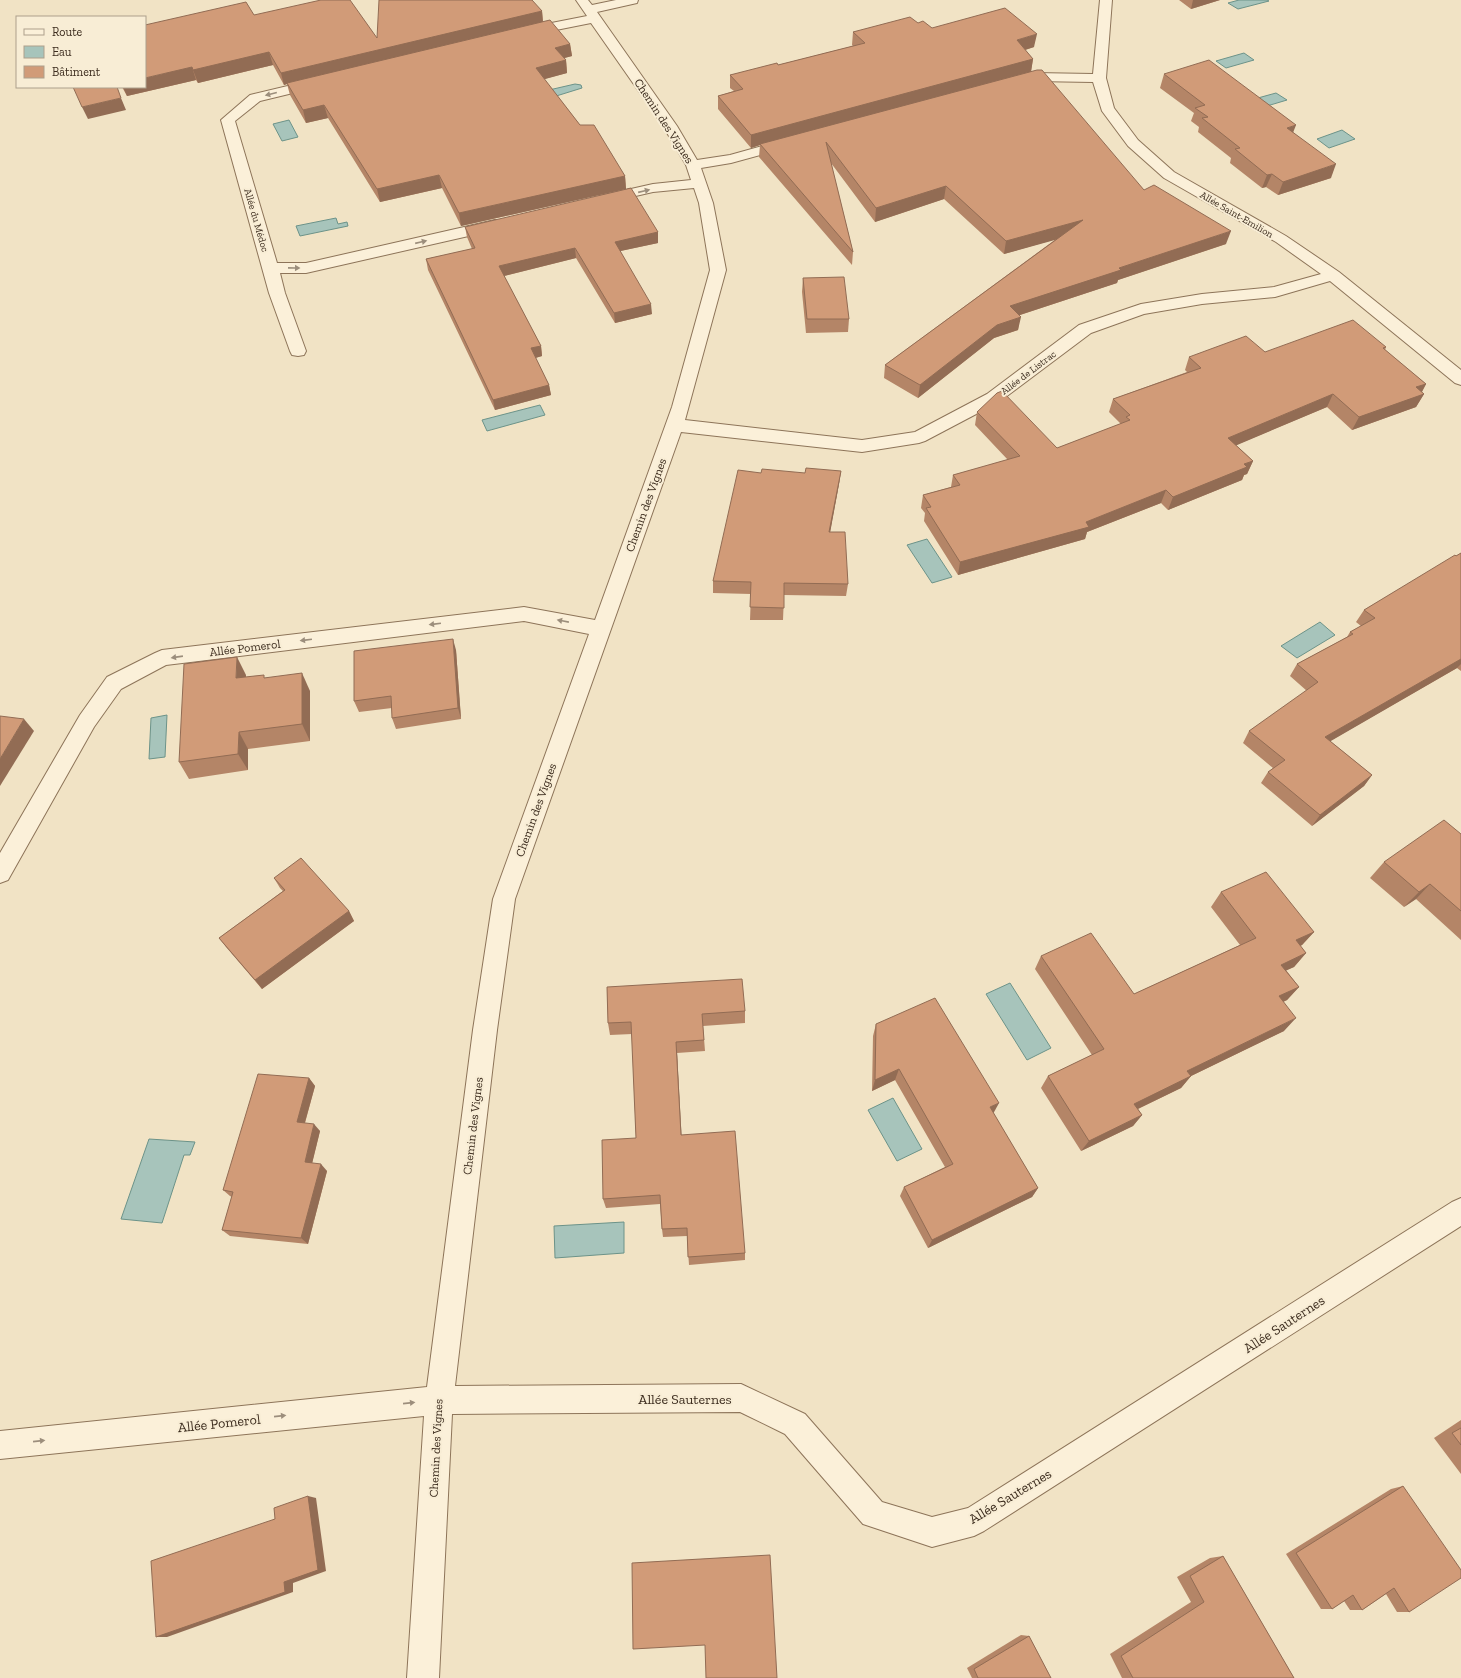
<svg xmlns="http://www.w3.org/2000/svg" width="1461" height="1678" font-family="'Zilla Slab',serif">
<rect width="100%" height="100%" fill="#f1e3c5"/>
<g fill="#a7c4bb" stroke="#6c9389">
<polygon points="1239,0 1267,0 1269,1 1238,9 1228,3"/>
<polygon points="1244,53 1254,60 1226,68 1216,61"/>
<polygon points="575,84 581,85 582,88 553,97 549,90"/>
<polygon points="1276,93 1287,100 1257,109 1247,101"/>
<polygon points="289,120 298,137 282,141 273,124"/>
<polygon points="1342,130 1355,139 1329,148 1317,139"/>
<polygon points="336,218 338,224 347,222 348,226 300,236 296,226"/>
<polygon points="540,405 545,415 487,431 482,420"/>
<polygon points="927,539 952,577 932,583 907,545"/>
<polygon points="1320,622 1335,635 1297,658 1281,646"/>
<polygon points="167,715 165,757 149,759 151,718"/>
<polygon points="1010,983 1051,1048 1027,1060 986,994"/>
<polygon points="893,1098 922,1149 897,1161 868,1110"/>
<polygon points="149,1139 195,1142 190,1155 184,1155 162,1223 121,1219"/>
<polygon points="624,1222 624,1253 555,1258 554,1226"/>
</g>
<g fill="none" stroke-linecap="round" stroke-linejoin="round">
<g stroke="#8d7459" stroke-width="2">
<g id="minor">
<polygon points="576,0 588,0 592,5 616,0 638,0 637,3 597,12 677,126 697,160 730,155 788,139 793,140 795,143 793,146 731,163 701,168 713,203 726,270 685,420 862,440 915,432 987,394 1079,325 1141,304 1202,294 1274,287 1321,274 1276,242 1164,178 1128,146 1102,111 1093,82 1034,81 1018,85 1013,84 1011,81 1013,78 1034,73 1093,74 1100,0 1112,0 1106,78 1114,108 1138,140 1174,172 1286,236 1339,272 1461,370 1461,385 1455,383 1330,281 1275,297 1202,304 1144,314 1091,333 999,402 925,441 919,443 862,452 681,432 515,899 497,1030 455,1386 741,1384 805,1414 882,1502 932,1517 968,1508 1452,1202 1461,1198 1461,1226 984,1531 974,1536 932,1547 863,1524 785,1434 740,1412 452,1414 439,1678 407,1678 424,1416 0,1459 0,1431 427,1387 473,1030 493,899 589,634 524,621 166,665 121,689 94,727 8,880 0,883 0,853 80,715 107,677 155,653 162,650 524,607 595,620 672,407 710,270 699,203 694,188 653,192 605,203 600,202 598,199 600,196 653,184 691,180 686,165 663,126 591,23 526,36 521,35 519,32 521,29 526,28 587,16"/>
<polygon points="317,79 322,80 324,83 322,86 260,101 235,121 277,263 306,263 495,220 500,222 503,225 500,228 495,230 306,273 280,273 285,293 306,351 304,355 298,356 292,355 290,351 269,293 221,120 250,95"/>
</g>
</g>
<use href="#minor" fill="#fbf0d9" fill-rule="evenodd"/>
</g>
<g fill="#b48567">
<polygon points="1179,0 1220,0 1191,9"/>
<polygon points="542,11 543,22 570,44 572,56 564,58 566,60 567,73 544,79 580,125 625,176 626,189 461,226 442,188 380,202 328,118 306,123 290,95 287,84 284,85 273,65 198,83 196,80 127,96 122,87 145,87 254,15 377,38"/>
<polygon points="918,23 932,28 1034,47 1025,50 1033,59 1031,71 1144,190 1226,244 1118,280 1117,283 1020,315 1018,330 994,338 918,398 884,378 885,365 1056,239 1004,254 944,199 875,222 831,163 853,252 852,265 759,157 760,145 751,148 718,109 718,96 734,91 730,88 730,75 778,65 853,46 852,45 853,32"/>
<polygon points="1164,74 1293,132 1331,178 1278,195 1266,187 1262,188 1230,163 1231,158 1198,132 1199,127 1191,121 1194,113 1160,88"/>
<polygon points="465,227 658,232 658,243 620,251 652,314 615,323 576,258 504,276 541,346 542,356 535,358 549,385 551,395 495,410 428,270 426,259 472,249 467,237"/>
<polygon points="803,278 849,319 848,332 806,333 802,292"/>
<polygon points="1386,347 1385,350 1426,384 1422,392 1424,394 1416,407 1352,430 1327,407 1236,445 1253,461 1247,474 1244,475 1242,480 1168,510 1161,503 1087,532 1085,539 958,575 924,521 925,513 921,508 923,495 951,487 953,475 1008,460 975,425 977,412 1057,448 1121,424 1109,412 1113,399 1187,372 1185,370 1189,357 1265,352"/>
<polygon points="841,471 839,484 830,532 848,584 846,596 784,595 783,620 750,620 751,594 713,593 713,581 761,473 805,473"/>
<polygon points="1461,553 1461,671 1457,668 1330,741 1372,775 1364,786 1312,826 1261,783 1268,772 1273,768 1243,743 1249,731 1307,691 1290,676 1297,664 1347,637 1350,632 1361,626 1356,622 1364,610"/>
<polygon points="456,650 461,719 396,729 392,718 392,708 359,712 354,701"/>
<polygon points="246,675 246,677 266,678 310,691 310,741 248,749 248,770 189,779 179,762"/>
<polygon points="1461,834 1461,940 1416,899 1404,907 1370,878 1384,862"/>
<polygon points="274,878 349,911 354,921 262,989 226,947 219,938 283,891 280,888"/>
<polygon points="1221,892 1314,932 1302,945 1300,946 1306,953 1294,967 1286,970 1299,987 1287,1000 1283,1002 1284,1031 1191,1076 1181,1088 1138,1109 1142,1115 1133,1126 1081,1151 1041,1088 1048,1076 1092,1055 1035,969 1041,956 1134,994 1240,945 1211,907"/>
<polygon points="607,987 745,1011 745,1023 703,1026 705,1051 677,1053 681,1135 745,1253 745,1260 689,1265 687,1236 663,1237 662,1229 660,1204 606,1208 603,1199 636,1138 632,1034 610,1035 608,1023"/>
<polygon points="876,1024 993,1113 1038,1188 1032,1197 928,1248 900,1196 904,1187 945,1167 895,1080 872,1091 873,1036"/>
<polygon points="309,1078 315,1086 305,1123 320,1131 312,1163 327,1171 308,1244 230,1236 222,1230 232,1197 230,1196 223,1190"/>
<polygon points="1461,1420 1461,1474 1434,1438"/>
<polygon points="1403,1486 1409,1612 1397,1612 1386,1594 1362,1610 1350,1610 1344,1601 1332,1609 1321,1609 1286,1554 1391,1489"/>
<polygon points="1223,1556 1294,1678 1122,1678 1110,1654 1191,1602 1177,1577 1210,1558"/>
<polygon points="1021,1635 1029,1636 1051,1678 972,1678 967,1668"/>
</g>
<g fill="#926c54">
<polygon points="1193,0 1220,0 1191,9"/>
<polygon points="542,11 543,23 287,83 287,84 284,85 281,73"/>
<polygon points="1037,34 1034,47 1015,53 1017,40"/>
<polygon points="570,44 572,56 557,60 555,48"/>
<polygon points="269,52 273,65 198,83 193,70"/>
<polygon points="1033,59 1031,72 760,144 760,145 751,148 751,135"/>
<polygon points="566,60 567,73 538,81 536,68"/>
<polygon points="192,67 196,80 127,96 123,87 145,87 145,78"/>
<polygon points="121,98 126,110 88,119 82,107"/>
<polygon points="324,105 328,118 306,123 303,110"/>
<polygon points="1296,125 1291,138 1287,128"/>
<polygon points="1336,164 1331,178 1278,195 1283,182"/>
<polygon points="1272,174 1266,187 1262,188 1267,175"/>
<polygon points="439,175 442,188 380,202 377,189"/>
<polygon points="625,176 626,189 461,226 459,213"/>
<polygon points="946,186 944,199 875,222 876,208"/>
<polygon points="1083,220 1080,233 1004,254 1006,241"/>
<polygon points="1231,231 1226,244 1118,280 1117,283 1008,319 1010,306 1119,268"/>
<polygon points="658,232 658,243 616,252 615,242"/>
<polygon points="575,248 576,258 500,277 499,266"/>
<polygon points="651,304 652,314 615,323 614,313"/>
<polygon points="1021,317 1018,330 994,338 918,398 920,385 997,325"/>
<polygon points="541,346 542,356 532,359 531,348"/>
<polygon points="1426,384 1420,395 1424,394 1416,407 1352,430 1359,417 1416,387"/>
<polygon points="549,385 551,395 495,410 493,400"/>
<polygon points="1333,394 1327,407 1223,451 1228,438"/>
<polygon points="1253,461 1247,474 1244,475 1242,480 1168,510 1173,497 1244,464"/>
<polygon points="841,471 839,484 828,544 829,532"/>
<polygon points="1166,490 1161,503 1087,532 1085,539 958,575 960,562 1086,522"/>
<polygon points="453,639 456,650 461,719 458,708"/>
<polygon points="237,657 246,675 245,696 236,678"/>
<polygon points="1461,659 1461,664 1457,668 1317,749 1325,737"/>
<polygon points="302,673 310,691 310,741 302,724"/>
<polygon points="24,719 34,731 0,786 0,759"/>
<polygon points="239,732 248,749 248,770 238,754"/>
<polygon points="1372,775 1364,786 1312,826 1320,815"/>
<polygon points="1430,884 1416,899 1404,907 1419,892"/>
<polygon points="349,911 354,921 262,989 255,980"/>
<polygon points="1314,932 1302,945 1284,954 1296,940"/>
<polygon points="1306,953 1294,967 1270,978 1281,965"/>
<polygon points="1299,987 1287,1000 1268,1009 1279,996"/>
<polygon points="1296,1018 1284,1031 1191,1076 1181,1088 1125,1115 1134,1104 1187,1071"/>
<polygon points="676,1042 677,1053 682,1144 681,1135"/>
<polygon points="899,1069 895,1080 872,1091 875,1080"/>
<polygon points="309,1078 315,1086 303,1129 297,1122"/>
<polygon points="999,1103 993,1114 990,1107"/>
<polygon points="1142,1115 1133,1126 1081,1151 1089,1141"/>
<polygon points="314,1124 320,1131 311,1168 305,1162"/>
<polygon points="321,1164 327,1171 308,1244 301,1238"/>
<polygon points="1038,1188 1032,1197 928,1248 932,1240"/>
<polygon points="308,1496 316,1498 326,1571 293,1583 293,1592 167,1637 156,1637 284,1582"/>
</g>
<g fill="#d19b78" stroke="#926c54">
<polygon points="321,0 350,0 377,38 379,0 532,0 542,11 281,73 269,52 193,70 192,67 145,78 145,25 246,2 254,15"/>
<polygon points="1005,8 1037,34 1017,40 1033,59 751,135 718,96 743,89 730,75 777,63 778,65 865,43 853,32 910,17 918,23 923,21 932,28"/>
<polygon points="550,20 570,44 555,48 566,60 536,68 580,125 594,125 625,176 459,213 439,175 377,189 324,105 303,110 287,83"/>
<polygon points="1209,60 1296,125 1287,128 1336,164 1283,182 1272,174 1267,175 1235,149 1240,148 1202,118 1208,117 1195,108 1205,105 1164,74"/>
<polygon points="1037,70 1042,70 1144,190 1154,185 1231,231 1119,268 1121,270 1010,306 1021,317 997,325 920,385 885,365 1083,220 1006,241 946,186 876,208 826,142 853,252 760,144"/>
<polygon points="73,87 117,87 121,98 82,107"/>
<polygon points="631,188 658,232 615,242 651,304 614,313 575,248 499,266 541,346 531,348 549,385 493,400 426,259 475,248 465,227"/>
<polygon points="844,277 849,319 807,319 803,278"/>
<polygon points="1353,320 1386,347 1383,348 1426,384 1416,387 1424,394 1359,417 1333,394 1228,438 1253,461 1244,464 1247,467 1173,497 1166,490 1086,522 1089,527 960,562 926,508 931,507 923,495 960,485 953,475 1020,456 977,412 997,393 1002,391 1057,448 1130,420 1126,417 1130,415 1113,399 1201,368 1189,357 1246,336 1265,352"/>
<polygon points="806,468 841,471 829,532 845,532 848,584 784,583 784,608 750,607 751,582 713,581 738,470 761,473 762,469 805,473"/>
<polygon points="1461,553 1461,659 1325,737 1372,775 1320,815 1268,772 1285,760 1249,731 1318,682 1297,664 1353,634 1350,632 1375,618 1364,610 1455,555 1456,556"/>
<polygon points="453,639 458,708 392,718 391,696 354,701 354,651"/>
<polygon points="237,657 236,678 264,675 264,678 302,673 302,724 239,732 238,754 179,762 184,664"/>
<polygon points="0,716 24,719 0,759"/>
<polygon points="1444,820 1461,834 1461,911 1430,884 1419,892 1384,862"/>
<polygon points="301,858 349,911 255,980 219,938 285,890 274,878"/>
<polygon points="1266,872 1314,932 1296,940 1306,953 1281,965 1299,987 1279,996 1296,1018 1187,1071 1191,1076 1134,1104 1142,1115 1089,1141 1048,1076 1104,1049 1041,956 1091,933 1134,994 1256,938 1221,892"/>
<polygon points="742,979 745,1011 702,1014 704,1040 676,1042 681,1135 735,1131 745,1253 688,1257 687,1228 662,1229 660,1195 603,1199 602,1140 636,1138 631,1022 608,1023 607,987"/>
<polygon points="935,998 999,1103 990,1107 1038,1188 932,1240 904,1187 953,1164 899,1069 875,1080 876,1024"/>
<polygon points="258,1074 309,1078 297,1122 314,1124 305,1162 321,1164 301,1238 222,1230 233,1192 223,1190"/>
<polygon points="1461,1428 1461,1445 1452,1433"/>
<polygon points="1403,1486 1461,1570 1461,1578 1409,1612 1394,1588 1362,1610 1353,1595 1332,1609 1296,1553"/>
<polygon points="308,1496 318,1570 284,1582 285,1592 156,1637 151,1561 275,1519 274,1508"/>
<polygon points="770,1555 777,1678 706,1678 705,1645 633,1649 632,1563"/>
<polygon points="1223,1556 1294,1678 1133,1678 1121,1656 1204,1602 1190,1576"/>
<polygon points="1029,1636 1051,1678 978,1678 974,1669"/>
</g>
<defs><path id="oneway-solid" d="M-6-.8H1V-3.2L6.5 0L1 3.2V.8H-6Z"/></defs>
<g fill="#9c8e7c">
<use href="#oneway-solid" transform="translate(271 94) rotate(166)"/>
<use href="#oneway-solid" transform="translate(644 191) rotate(-13)"/>
<use href="#oneway-solid" transform="translate(421 242) rotate(-13)"/>
<use href="#oneway-solid" transform="translate(294 268) rotate(1)"/>
<use href="#oneway-solid" transform="translate(563 621) rotate(-169)"/>
<use href="#oneway-solid" transform="translate(435 624) rotate(173)"/>
<use href="#oneway-solid" transform="translate(306 640) rotate(173)"/>
<use href="#oneway-solid" transform="translate(177 657) rotate(172)"/>
<use href="#oneway-solid" transform="translate(409 1403) rotate(-6)"/>
<use href="#oneway-solid" transform="translate(280 1416) rotate(-6)"/>
<use href="#oneway-solid" transform="translate(39 1441) rotate(-6)"/>
</g>
<g text-anchor="middle" stroke-width="4" stroke-linejoin="round" paint-order="stroke">
<g font-size="10" fill="#3c2c1e" stroke="#f8edd5">
<text transform="translate(1237 214) rotate(30)" y="4">Allée Saint-Emilion</text>
<text transform="translate(257 220) rotate(74)" y="4">Allée du Médoc</text>
<text transform="translate(1028 372) rotate(-37)" y="4">Allée de Listrac</text>
</g>
<g font-size="12" fill="#3c2c1e" stroke="#f8edd5">
<text transform="translate(664 121) rotate(57)" y="4">Chemin des Vignes</text>
<text transform="translate(646 505) rotate(-70)" y="4">Chemin des Vignes</text>
<text transform="translate(245 648) rotate(-7)" y="4">Allée Pomerol</text>
<text transform="translate(536 810) rotate(-70)" y="4">Chemin des Vignes</text>
<text transform="translate(473 1126) rotate(-83)" y="4">Chemin des Vignes</text>
<text transform="translate(436 1448) rotate(-87)" y="4">Chemin des Vignes</text>
</g>
<g font-size="14" fill="#3c2c1e" stroke="#f8edd5">
<text transform="translate(1284 1324) rotate(-33)" y="5">Allée Sauternes</text>
<text x="685" y="1404">Allée Sauternes</text>
<text transform="translate(219 1423) rotate(-6)" y="5">Allée Pomerol</text>
<text transform="translate(1010 1496) rotate(-31)" y="5">Allée Sauternes</text>
</g>
</g>
<rect x="16" y="16" width="130" height="72" fill="#f8edd5" stroke="#ada08c"/>
<rect x="24" y="29" width="20" height="6" fill="#fbf0d9" stroke="#ada08c"/>
<text x="52" y="36" font-size="12" fill="#3c2c1e">Route</text>
<rect x="24" y="46" width="20" height="12" fill="#a7c4bb" stroke="#ada08c"/>
<text x="52" y="56" font-size="12" fill="#3c2c1e">Eau</text>
<rect x="24" y="66" width="20" height="12" fill="#d19b78" stroke="#ada08c"/>
<text x="52" y="76" font-size="12" fill="#3c2c1e">Bâtiment</text>
</svg>
